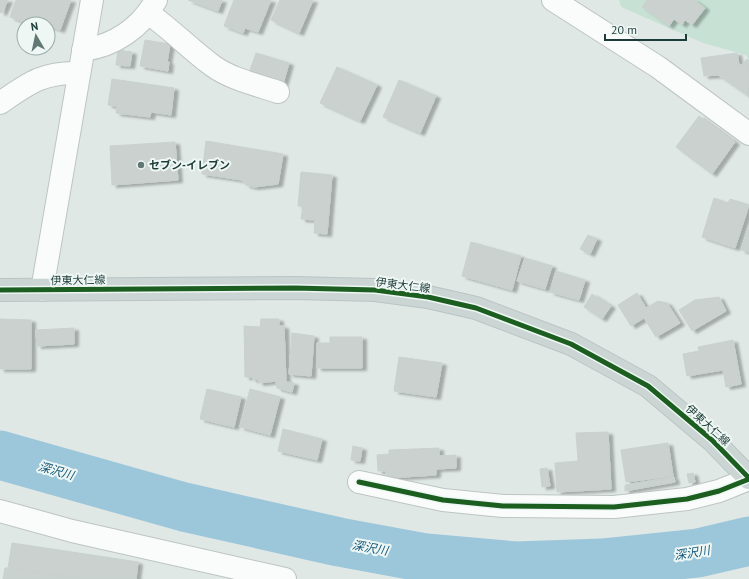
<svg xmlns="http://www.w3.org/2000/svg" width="749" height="579" font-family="'PT Sans','Noto Sans JP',sans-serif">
<defs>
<filter id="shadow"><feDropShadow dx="4.5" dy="2.5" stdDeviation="1" flood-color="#0004"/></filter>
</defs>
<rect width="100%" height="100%" fill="#e0e8e6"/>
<polygon fill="#c7e2d5" points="619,0 749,0 749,60 746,55 703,43 621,7"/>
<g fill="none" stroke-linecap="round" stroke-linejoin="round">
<polyline stroke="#9cc7db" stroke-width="49" points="0,455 184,507 339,542 426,558 516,566 602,563 698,553 749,541"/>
</g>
<g fill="#cad1cf" stroke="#c9d1cf" filter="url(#shadow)">
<polygon points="0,0 8,0 2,13 0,12"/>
<polygon points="16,0 71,0 60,30 49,26 48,30 48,24 29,24 10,17"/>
<polygon points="188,0 222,0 218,11"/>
<polygon points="234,0 271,0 258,32 245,28 243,33 224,26"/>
<polygon points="280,0 313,0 299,33 271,20"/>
<polygon points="647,0 694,0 705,8 692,25 685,20 682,25 674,19 669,26 642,7"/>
<polygon points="145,40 170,44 167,62 169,62 168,71 140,66"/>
<polygon points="118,50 132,52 130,66 116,65"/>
<polygon points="256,53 289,63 283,84 249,73"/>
<polygon points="737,53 739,65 742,65 747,59 749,61 748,96 718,75 704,76 701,58"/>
<polygon points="337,67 377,85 360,121 320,103"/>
<polygon points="112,79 174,88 171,115 151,112 150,117 116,113 117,106 108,105"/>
<polygon points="399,80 436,96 420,133 383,117"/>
<polygon points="699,116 735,142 712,174 676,147"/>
<polygon points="206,141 283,154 278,184 254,187 246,185 242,180 202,174"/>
<polygon points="175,142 178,180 112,185 110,146"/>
<polygon points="301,172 332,175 327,234 314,233 315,220 301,219 303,206 298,206"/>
<polygon points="714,198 728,203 730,199 749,205 735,248 702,237"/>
<polygon points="749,226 749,252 741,250"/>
<polygon points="588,235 597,239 590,254 580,249"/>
<polygon points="471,242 521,256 512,290 462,276"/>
<polygon points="525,258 552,266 545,289 517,281"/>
<polygon points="556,271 585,280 579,300 550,292"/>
<polygon points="637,293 646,308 658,301 667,303 680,323 656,337 644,318 631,326 618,305"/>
<polygon points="592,294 611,306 602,319 584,307"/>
<polygon points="719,297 726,311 692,331 679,310 695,300"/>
<polygon points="0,319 31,320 31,369 0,369"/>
<polygon points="261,319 279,319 279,326 284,326 286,382 294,383 292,392 277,388 276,381 259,383 258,379 253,380 252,377 245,377 244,326 260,327"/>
<polygon points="74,328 74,344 37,346 36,330"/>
<polygon points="292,333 314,336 311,376 289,374"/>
<polygon points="330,337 362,337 362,368 317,368 317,343 330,343"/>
<polygon points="733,340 741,384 726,387 723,370 687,376 683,354 699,351 698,347"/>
<polygon points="399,357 442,363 436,397 394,391"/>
<polygon points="207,389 241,397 234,427 200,419"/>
<polygon points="250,389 280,397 270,435 240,427"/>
<polygon points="283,429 322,439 317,460 278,451"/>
<polygon points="608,432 611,489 557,492 555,463 578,461 576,433"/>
<polygon points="668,443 673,476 626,482 621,450"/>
<polygon points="353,446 362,448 360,461 351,460"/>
<polygon points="439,448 439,456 456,455 456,468 436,469 436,475 387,478 386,471 378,471 377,455 389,454 389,450"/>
<polygon points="547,468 550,486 542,487 540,469"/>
<polygon points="693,473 695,482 689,483 687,474"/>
<polygon points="674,477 675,482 625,491 625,485"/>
<polygon points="12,543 138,562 136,579 84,579 8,568"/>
<polygon points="5,568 8,568 84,579 3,579"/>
</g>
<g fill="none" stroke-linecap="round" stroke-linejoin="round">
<g stroke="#bdc5c3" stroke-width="24">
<g id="minor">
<polyline points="553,0 658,67 749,134"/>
<path d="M 148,13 C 171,29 190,49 213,66 C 231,79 257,85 278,92"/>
<path d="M 83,50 C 114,46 141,28 156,0"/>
<path d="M 0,103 C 29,83 43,72 79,73"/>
<polyline points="42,290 92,0"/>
<polyline points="359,482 443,500 503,506 614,507 687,499 719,491 749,479"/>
<polyline points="0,511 72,531 285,579"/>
</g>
</g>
<g stroke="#bac5c3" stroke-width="24">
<polyline id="major" points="0,290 295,288 375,290 428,297 476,308 571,344 648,386 712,440 749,478"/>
</g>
<use href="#minor" stroke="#fafcfb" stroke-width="22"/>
<use href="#major" stroke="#cbd5d4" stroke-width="22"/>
<g stroke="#eef7f4" stroke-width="8">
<g id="cycleway">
<polyline points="0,290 295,288 375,290 428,297 476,308 571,344 648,386 712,440 749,478"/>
<polyline points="359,482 443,500 503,506 614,507 687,499 719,491 749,479"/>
</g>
</g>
<use href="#cycleway" stroke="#1b5e20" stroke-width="5"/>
</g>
<circle fill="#617875" stroke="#eef7f4" stroke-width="1.5" cx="141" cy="165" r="4"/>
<g text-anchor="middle" stroke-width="4" stroke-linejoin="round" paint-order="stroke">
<g font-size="11" font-weight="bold" fill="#1d3b38" stroke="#eef7f4" text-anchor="start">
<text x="149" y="169">セブン-イレブン</text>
</g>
<g font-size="11" fill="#1d3b38" stroke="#eef7f4">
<text transform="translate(78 280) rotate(-1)" y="4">伊東大仁線</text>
<text transform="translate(403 285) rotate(7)" y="4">伊東大仁線</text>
<text transform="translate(708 425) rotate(42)" y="4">伊東大仁線</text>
</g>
<g font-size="12" font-style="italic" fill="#13587b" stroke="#eef7f4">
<text transform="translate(56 471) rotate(16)" y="4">深沢川</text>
<text transform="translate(370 548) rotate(10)" y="4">深沢川</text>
<text transform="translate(692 553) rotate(-9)" y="4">深沢川</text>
</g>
</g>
<g transform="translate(36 36) rotate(351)"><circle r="19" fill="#eef7f4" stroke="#9aaca9"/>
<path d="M0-3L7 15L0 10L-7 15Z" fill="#617875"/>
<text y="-6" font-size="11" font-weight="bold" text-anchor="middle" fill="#1d3b38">N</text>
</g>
<path d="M605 34v6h81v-6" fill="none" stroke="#1d3b38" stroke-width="2"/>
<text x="611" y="34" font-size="12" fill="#1d3b38" stroke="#eef7f4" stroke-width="3" paint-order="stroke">20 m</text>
</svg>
